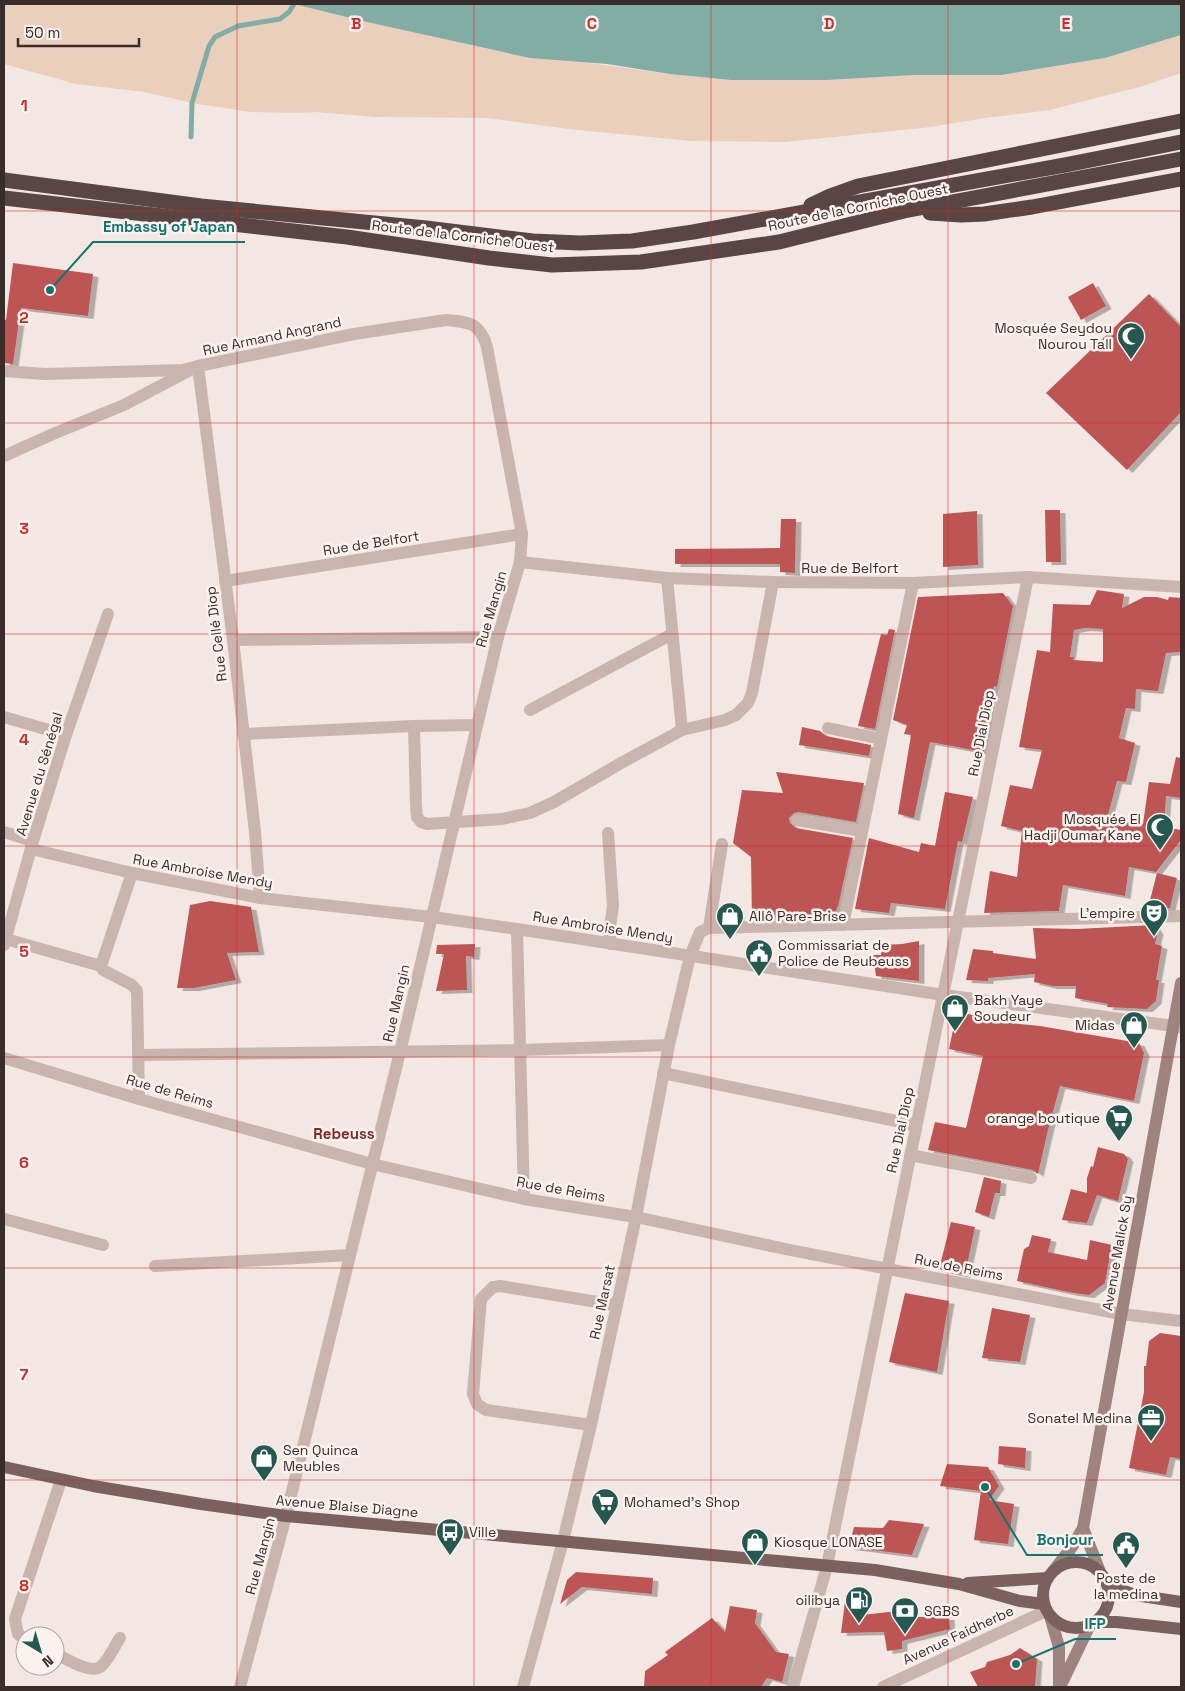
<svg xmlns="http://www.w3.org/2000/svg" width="1185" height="1691" font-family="'Space Grotesk',sans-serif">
<defs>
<filter id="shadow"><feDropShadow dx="5.5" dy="3" stdDeviation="0" flood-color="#0004"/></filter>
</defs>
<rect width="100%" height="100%" fill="#f2e7e2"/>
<polygon fill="#eacfbc" points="4,4 294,4 488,49 670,74 731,80 828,80 914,75 1001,75 1105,58 1181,35 1181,73 1143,86 1050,110 985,118 931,127 785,142 691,141 568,129 488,118 375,117 316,112 299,113 251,112 192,103 145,92 76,84 4,64"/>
<polygon fill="#82ada5" points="294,4 1181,4 1181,35 1105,58 1001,75 914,75 828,80 731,80 670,74 607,64 530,58 367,22"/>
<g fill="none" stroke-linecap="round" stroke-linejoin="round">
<polyline stroke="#82ada5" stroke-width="5" points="191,137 192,103 209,46 215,37 238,26 280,19 289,12 294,4"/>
</g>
<g fill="#be5554" fill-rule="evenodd" filter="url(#shadow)">
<polygon points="13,263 93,274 88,316 21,308 13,364 4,363 4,319 6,320"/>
<polygon points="1093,283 1106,306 1081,320 1068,297"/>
<polygon points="1149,294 1181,327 1181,412 1127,470 1046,393"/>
<polygon points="1045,510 1060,510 1061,562 1046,562"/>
<polygon points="977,511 978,565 943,567 943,514"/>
<polygon points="781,519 796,519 795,573 780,572 780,564 675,564 675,549 780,548"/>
<path d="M 1097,590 L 1124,594 L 1122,608 L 1144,597 L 1157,597 L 1168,600 L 1169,597 L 1181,598 L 1181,652 L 1166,653 L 1158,691 L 1136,689 L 1135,709 L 1126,708 L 1119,738 L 1135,743 L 1126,782 L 1117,781 L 1107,819 L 1143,824 L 1149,782 L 1170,784 L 1176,757 L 1181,758 L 1181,798 L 1166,796 L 1164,827 L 1181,830 L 1181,840 L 1156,872 L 1129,867 L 1125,896 L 1063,885 L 1059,911 L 984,913 L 990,871 L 1017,877 L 1022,831 L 1001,826 L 1010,785 L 1032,789 L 1042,750 L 1019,747 L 1037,650 L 1050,652 L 1053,604 L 1090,605 ZM 1085,628 L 1103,629 L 1103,662 L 1073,660 L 1074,657 L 1070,657 L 1074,630 Z"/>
<polygon points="1003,593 1013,606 997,687 994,686 990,702 985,732 987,736 984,752 930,742 914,818 898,814 911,735 904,734 907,725 893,720 918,597"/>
<polygon points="889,629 895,630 875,729 858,726 881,634 887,635"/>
<polygon points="802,727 820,731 826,736 871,745 869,756 799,745"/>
<polygon points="776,772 864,783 856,822 798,812 794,813 789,818 790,823 796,828 853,838 838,907 837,907 835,917 752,919 751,857 733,843 742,790 783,793"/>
<polygon points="945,792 973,797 962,842 958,841 945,909 891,903 889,913 855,909 869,838 919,852 921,843 935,846"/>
<polygon points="1157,873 1177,878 1170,908 1148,908"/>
<polygon points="210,901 251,907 259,952 227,953 236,980 194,988 177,988 190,905"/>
<polygon points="1154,925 1158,932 1155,944 1162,946 1156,980 1159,980 1156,1001 1147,1009 1107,1007 1108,1004 1075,998 1076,986 1052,986 1034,982 1035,974 988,978 988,981 966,980 973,949 993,951 993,953 1036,959 1033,928 1077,929"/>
<polygon points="919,941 919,981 876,976 873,955 881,955 882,945 902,944"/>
<polygon points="475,944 474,957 466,956 467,990 436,991 444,954 436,954 437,945"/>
<polygon points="961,1012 976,1016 980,1020 1040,1026 1139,1043 1144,1053 1134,1101 1060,1086 1048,1130 1038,1174 1033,1170 928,1150 935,1122 966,1128 983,1056 949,1049 956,1016"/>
<polygon points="1098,1147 1124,1154 1128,1159 1118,1201 1097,1195 1087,1223 1062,1220 1071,1189 1091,1194 1087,1193 1087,1178 1091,1166 1093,1167"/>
<polygon points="984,1177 1001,1181 1000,1193 995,1193 989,1217 975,1212"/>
<polygon points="951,1222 975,1227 965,1275 939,1269"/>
<polygon points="1032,1235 1051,1239 1048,1252 1087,1260 1090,1240 1112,1245 1105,1283 1089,1295 1073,1293 1017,1281 1024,1249 1029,1246"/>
<polygon points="905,1293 949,1301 937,1372 889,1362"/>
<polygon points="992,1308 1030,1315 1020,1362 982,1358"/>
<polygon points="1160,1333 1181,1336 1181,1459 1170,1457 1166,1475 1129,1468 1144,1392 1144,1366 1146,1366 1149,1341"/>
<polygon points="999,1446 1026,1448 1025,1468 998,1464"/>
<polygon points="947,1464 988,1467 999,1486 989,1500 1014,1504 1008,1544 974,1540 981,1491 940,1486"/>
<polygon points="889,1520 924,1524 912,1555 849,1547 854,1527 883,1528"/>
<polygon points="576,1572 653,1578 652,1594 582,1587 560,1604 567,1580"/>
<polygon points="846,1594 863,1597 862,1615 898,1611 900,1617 949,1617 950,1629 902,1641 902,1649 887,1651 884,1632 841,1633"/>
<polygon points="730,1606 757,1610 755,1623 776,1652 789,1654 782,1682 767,1678 761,1687 644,1687 645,1671 668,1655 665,1652 712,1618 725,1632"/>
<polygon points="1020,1648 1037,1659 1035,1687 978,1687 970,1672 985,1667 987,1662 1010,1655"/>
</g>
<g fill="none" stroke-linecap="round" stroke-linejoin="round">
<g stroke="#cab4ae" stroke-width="12">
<polyline points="4,371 45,374 183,370 198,366 233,640 255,832 260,898"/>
<path d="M 4,456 L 53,434 L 124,405 L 198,366 L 354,334 L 446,320 C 470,322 480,323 487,347 L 522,534 L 520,562 L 498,637 L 400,1052 L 286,1516 L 240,1687"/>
<polyline points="520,562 667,578 773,582 913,583 1028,577 1181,587"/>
<polyline points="667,578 682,730"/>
<polyline points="225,581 522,534"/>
<polyline points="233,640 498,637"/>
<polyline points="530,710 672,634"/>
<polyline points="4,717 66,735"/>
<polyline points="414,726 416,805 417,817 421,822 427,824 502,819 530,813 554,802 621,763 682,730 725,720 736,715 748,703 752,693 773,582"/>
<polyline points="828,728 881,739"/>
<polyline points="243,734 414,726 477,725"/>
<polyline points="797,820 862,831"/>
<polyline points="4,832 33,841"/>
<polyline points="608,833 613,906 610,927 610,944"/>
<polyline points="31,849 132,873 260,898 432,917 517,929 944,995 1181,1027"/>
<polyline points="132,873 101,966 103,970 132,985 137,991 139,1099"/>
<polyline points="843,925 913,583"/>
<polyline points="709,928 722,844"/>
<polyline points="517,929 524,1199"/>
<polyline points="6,939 101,966"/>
<polyline points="4,945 33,841 66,735 108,614"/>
<polyline points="140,1055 521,1050 669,1045"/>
<polyline points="4,1058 139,1099 372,1164 524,1199 636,1217 790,1250 1121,1314 1181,1321"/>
<polyline points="663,1073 916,1125"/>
<polyline points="910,1155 1031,1178"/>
<polyline points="4,1219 103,1245"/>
<polyline points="155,1266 350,1255"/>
<polyline points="591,1425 486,1410 477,1404 473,1394 481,1299 493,1287 500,1286 616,1305"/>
<polyline points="25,1639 18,1634 15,1619 61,1480"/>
<path d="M 55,1653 C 64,1658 90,1674 100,1667 C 107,1663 115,1645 120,1638"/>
<polyline points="523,1687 563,1541 591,1425 636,1217 669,1045 690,956 700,932 709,928 1181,916"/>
<polyline points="793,1687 827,1566 1028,577"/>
<polyline points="883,1687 1046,1611"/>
</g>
<g stroke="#9e837f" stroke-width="12">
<polyline points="1083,1528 1100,1572"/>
<polyline points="1054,1570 1072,1547 1083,1528 1181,983"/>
<polyline points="1050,1616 1059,1647 1059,1687"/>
<polyline points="1061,1685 1090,1625"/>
</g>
<g stroke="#7a615e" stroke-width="12">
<polyline points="4,1467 93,1486 201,1504 286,1516 875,1570 959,1584 1020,1601 1044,1604"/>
<circle cx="1076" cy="1595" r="33"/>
<polyline points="968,1583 1048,1578"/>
<polyline points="1107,1585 1135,1595 1181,1602"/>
<polyline points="1095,1622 1117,1622 1181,1629"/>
</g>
<g stroke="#594544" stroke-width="15">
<polyline points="4,180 201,206 426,228 533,241 580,243 632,241 693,232 1065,165 1181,142"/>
<polyline points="4,198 347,237 489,258 552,265 641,262 779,242 904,211 1181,159"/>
<polyline points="811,205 830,196 858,186 1181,121"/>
<polyline points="930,213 961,215 984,214 1032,207 1181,179"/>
</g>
</g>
<path fill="none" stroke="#d62828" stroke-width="1" stroke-opacity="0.55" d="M 237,4 L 237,1687M 474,4 L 474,1687M 711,4 L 711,1687M 948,4 L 948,1687M 4,211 L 1181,211M 4,423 L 1181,423M 4,634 L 1181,634M 4,846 L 1181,846M 4,1057 L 1181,1057M 4,1268 L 1181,1268M 4,1480 L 1181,1480"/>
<defs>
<g id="mosque-pin" transform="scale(1.4375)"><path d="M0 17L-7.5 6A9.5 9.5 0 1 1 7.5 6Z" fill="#245850" stroke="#faf2ee"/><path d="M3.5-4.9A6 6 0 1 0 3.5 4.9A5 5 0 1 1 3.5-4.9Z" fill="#fff"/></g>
<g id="theatre-pin" transform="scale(1.4375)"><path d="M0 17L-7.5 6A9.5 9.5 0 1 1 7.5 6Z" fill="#245850" stroke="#faf2ee"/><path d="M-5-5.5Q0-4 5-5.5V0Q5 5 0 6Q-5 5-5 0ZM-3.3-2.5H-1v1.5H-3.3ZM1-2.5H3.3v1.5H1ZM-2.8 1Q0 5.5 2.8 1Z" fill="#fff"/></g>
<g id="shop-pin" transform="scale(1.4375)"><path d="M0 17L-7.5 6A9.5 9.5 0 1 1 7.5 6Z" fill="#245850" stroke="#faf2ee"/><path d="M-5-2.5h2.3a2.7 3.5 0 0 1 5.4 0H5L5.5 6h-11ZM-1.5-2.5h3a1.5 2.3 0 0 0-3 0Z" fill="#fff"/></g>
<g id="civic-pin" transform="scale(1.4375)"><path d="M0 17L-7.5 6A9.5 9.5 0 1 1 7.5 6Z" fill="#245850" stroke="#faf2ee"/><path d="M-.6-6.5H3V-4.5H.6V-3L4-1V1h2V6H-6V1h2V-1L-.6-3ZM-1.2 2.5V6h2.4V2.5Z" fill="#fff"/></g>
<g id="supermarket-pin" transform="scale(1.4375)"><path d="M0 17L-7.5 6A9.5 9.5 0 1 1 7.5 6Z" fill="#245850" stroke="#faf2ee"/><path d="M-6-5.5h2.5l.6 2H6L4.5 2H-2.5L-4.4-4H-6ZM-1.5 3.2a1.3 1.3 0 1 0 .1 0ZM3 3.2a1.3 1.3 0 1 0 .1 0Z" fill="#fff"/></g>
<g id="office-pin" transform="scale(1.4375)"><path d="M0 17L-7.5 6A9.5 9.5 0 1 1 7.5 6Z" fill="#245850" stroke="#faf2ee"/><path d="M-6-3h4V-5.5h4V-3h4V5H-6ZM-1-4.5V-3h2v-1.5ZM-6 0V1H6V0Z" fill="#fff"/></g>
<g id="bus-pin" transform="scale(1.4375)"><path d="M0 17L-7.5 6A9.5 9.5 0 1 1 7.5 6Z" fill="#245850" stroke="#faf2ee"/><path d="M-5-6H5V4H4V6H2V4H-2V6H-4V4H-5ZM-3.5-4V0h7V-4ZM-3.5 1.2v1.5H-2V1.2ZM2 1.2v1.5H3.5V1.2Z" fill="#fff"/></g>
<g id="fuel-pin" transform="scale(1.4375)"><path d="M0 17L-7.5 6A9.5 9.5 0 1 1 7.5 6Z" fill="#245850" stroke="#faf2ee"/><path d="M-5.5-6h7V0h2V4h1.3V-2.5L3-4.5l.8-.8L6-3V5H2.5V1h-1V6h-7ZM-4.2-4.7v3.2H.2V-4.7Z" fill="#fff"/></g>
<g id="bank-pin" transform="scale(1.4375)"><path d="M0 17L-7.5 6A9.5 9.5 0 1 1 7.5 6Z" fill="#245850" stroke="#faf2ee"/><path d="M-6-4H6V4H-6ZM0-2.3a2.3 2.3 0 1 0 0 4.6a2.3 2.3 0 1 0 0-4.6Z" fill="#fff"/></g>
</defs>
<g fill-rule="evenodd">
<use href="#mosque-pin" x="1131" y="336"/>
<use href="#mosque-pin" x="1160" y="827"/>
<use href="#theatre-pin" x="1154" y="913"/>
<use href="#shop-pin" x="730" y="916"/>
<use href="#civic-pin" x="759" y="953"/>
<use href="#shop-pin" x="955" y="1008"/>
<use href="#shop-pin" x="1134" y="1025"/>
<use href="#supermarket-pin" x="1119" y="1118"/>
<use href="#office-pin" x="1151" y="1418"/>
<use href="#shop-pin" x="264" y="1458"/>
<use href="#supermarket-pin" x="605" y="1502"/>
<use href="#bus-pin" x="450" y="1532"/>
<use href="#shop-pin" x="755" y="1542"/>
<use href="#civic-pin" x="1126" y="1545"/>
<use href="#fuel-pin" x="859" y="1600"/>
<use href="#bank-pin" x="905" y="1611"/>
</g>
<g text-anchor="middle" stroke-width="5" stroke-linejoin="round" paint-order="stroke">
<g font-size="14" fill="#392d2c" stroke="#faf2ee">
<text transform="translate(858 207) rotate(-12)" y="5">Route de la Corniche Ouest</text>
<text transform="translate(463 236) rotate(7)" y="5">Route de la Corniche Ouest</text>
<text transform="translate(272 336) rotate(-12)" y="5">Rue Armand Angrand</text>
<text transform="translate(371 543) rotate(-9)" y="5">Rue de Belfort</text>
<text x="850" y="573">Rue de Belfort</text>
<text transform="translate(491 609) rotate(-74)" y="5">Rue Mangin</text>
<text transform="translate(216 634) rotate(-97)" y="5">Rue Cellé Diop</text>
<text transform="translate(981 733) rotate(-79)" y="5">Rue Dial Diop</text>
<text transform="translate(39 774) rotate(-73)" y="5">Avenue du Sénégal</text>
<text transform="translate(203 871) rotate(10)" y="5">Rue Ambroise Mendy</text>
<text transform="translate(603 927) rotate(9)" y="5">Rue Ambroise Mendy</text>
<text transform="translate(396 1003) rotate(-77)" y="5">Rue Mangin</text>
<text transform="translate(170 1091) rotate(16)" y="5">Rue de Reims</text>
<text transform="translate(900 1130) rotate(-78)" y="5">Rue Dial Diop</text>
<text transform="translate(561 1189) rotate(10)" y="5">Rue de Reims</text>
<text transform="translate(1117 1253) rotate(-80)" y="5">Avenue Malick Sy</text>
<text transform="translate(959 1267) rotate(11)" y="5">Rue de Reims</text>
<text transform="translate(602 1302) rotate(-78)" y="5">Rue Marsat</text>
<text transform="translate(347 1506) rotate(5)" y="5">Avenue Blaise Diagne</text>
<text transform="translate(260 1556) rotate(-75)" y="5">Rue Mangin</text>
<text transform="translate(958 1635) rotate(-25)" y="5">Avenue Faidherbe</text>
</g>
<g font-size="14" fill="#392d2c" stroke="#faf2ee" text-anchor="start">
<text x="1112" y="333" text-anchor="end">Mosquée Seydou<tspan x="1112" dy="16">Nourou Tall</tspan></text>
<text x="1141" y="824" text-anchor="end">Mosquée El<tspan x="1141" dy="16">Hadji Oumar Kane</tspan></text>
<text x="1135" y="918" text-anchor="end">L'empire</text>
<text x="749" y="921">Allô Pare-Brise</text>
<text x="778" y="950">Commissariat de<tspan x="778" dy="16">Police de Reubeuss</tspan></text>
<text x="974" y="1005">Bakh Yaye<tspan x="974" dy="16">Soudeur</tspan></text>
<text x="1115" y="1030" text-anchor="end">Midas</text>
<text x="1100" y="1123" text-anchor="end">orange boutique</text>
<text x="1132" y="1423" text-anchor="end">Sonatel Medina</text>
<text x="283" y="1455">Sen Quinca<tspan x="283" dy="16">Meubles</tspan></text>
<text x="624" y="1507">Mohamed's Shop</text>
<text x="469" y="1537">Ville</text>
<text x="774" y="1547">Kiosque LONASE</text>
<text x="1126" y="1583" text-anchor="middle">Poste de<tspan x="1126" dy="16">la medina</tspan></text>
<text x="840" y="1605" text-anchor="end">oilibya</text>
<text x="924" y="1616">SGBS</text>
</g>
<g font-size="15" font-weight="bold" fill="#832b2a" stroke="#faf2ee">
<text x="344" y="1139">Rebeuss</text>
</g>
</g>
<g font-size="16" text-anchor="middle" font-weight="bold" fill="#d62828" stroke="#faf2ee" stroke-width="5" stroke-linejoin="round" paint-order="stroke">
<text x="356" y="29">B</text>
<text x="592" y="29">C</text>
<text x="829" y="29">D</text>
<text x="1066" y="29">E</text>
<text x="24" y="111">1</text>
<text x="24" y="323">2</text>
<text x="24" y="534">3</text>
<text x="24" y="745">4</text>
<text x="24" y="957">5</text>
<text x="24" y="1168">6</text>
<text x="24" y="1380">7</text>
<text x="24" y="1591">8</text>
</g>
<path fill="none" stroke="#0f766e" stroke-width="2" d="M50 290L93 242H245M985 1487L1027 1555H1103M1016 1664L1075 1639H1116"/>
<g fill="#0f766e" stroke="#faf2ee" stroke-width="2">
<circle cx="50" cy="290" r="5"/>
<circle cx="985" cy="1487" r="5"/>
<circle cx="1016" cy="1664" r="5"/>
</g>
<g font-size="15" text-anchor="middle" font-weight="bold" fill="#0f766e" stroke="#faf2ee" stroke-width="5" stroke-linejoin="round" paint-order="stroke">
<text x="169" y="232">Embassy of Japan</text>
<text x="1065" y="1545">Bonjour</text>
<text x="1095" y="1629">IFP</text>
</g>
<rect width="1185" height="1691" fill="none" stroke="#392d2c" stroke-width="10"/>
<g transform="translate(40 1651) rotate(142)"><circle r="24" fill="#faf2ee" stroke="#ada3a0"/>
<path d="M0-4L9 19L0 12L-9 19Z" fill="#245850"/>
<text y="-8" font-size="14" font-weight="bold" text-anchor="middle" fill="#392d2c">N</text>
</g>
<path d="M18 38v8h121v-8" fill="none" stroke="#392d2c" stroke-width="2.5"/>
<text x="25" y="38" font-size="15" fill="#392d2c" stroke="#faf2ee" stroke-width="4" paint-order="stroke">50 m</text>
</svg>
